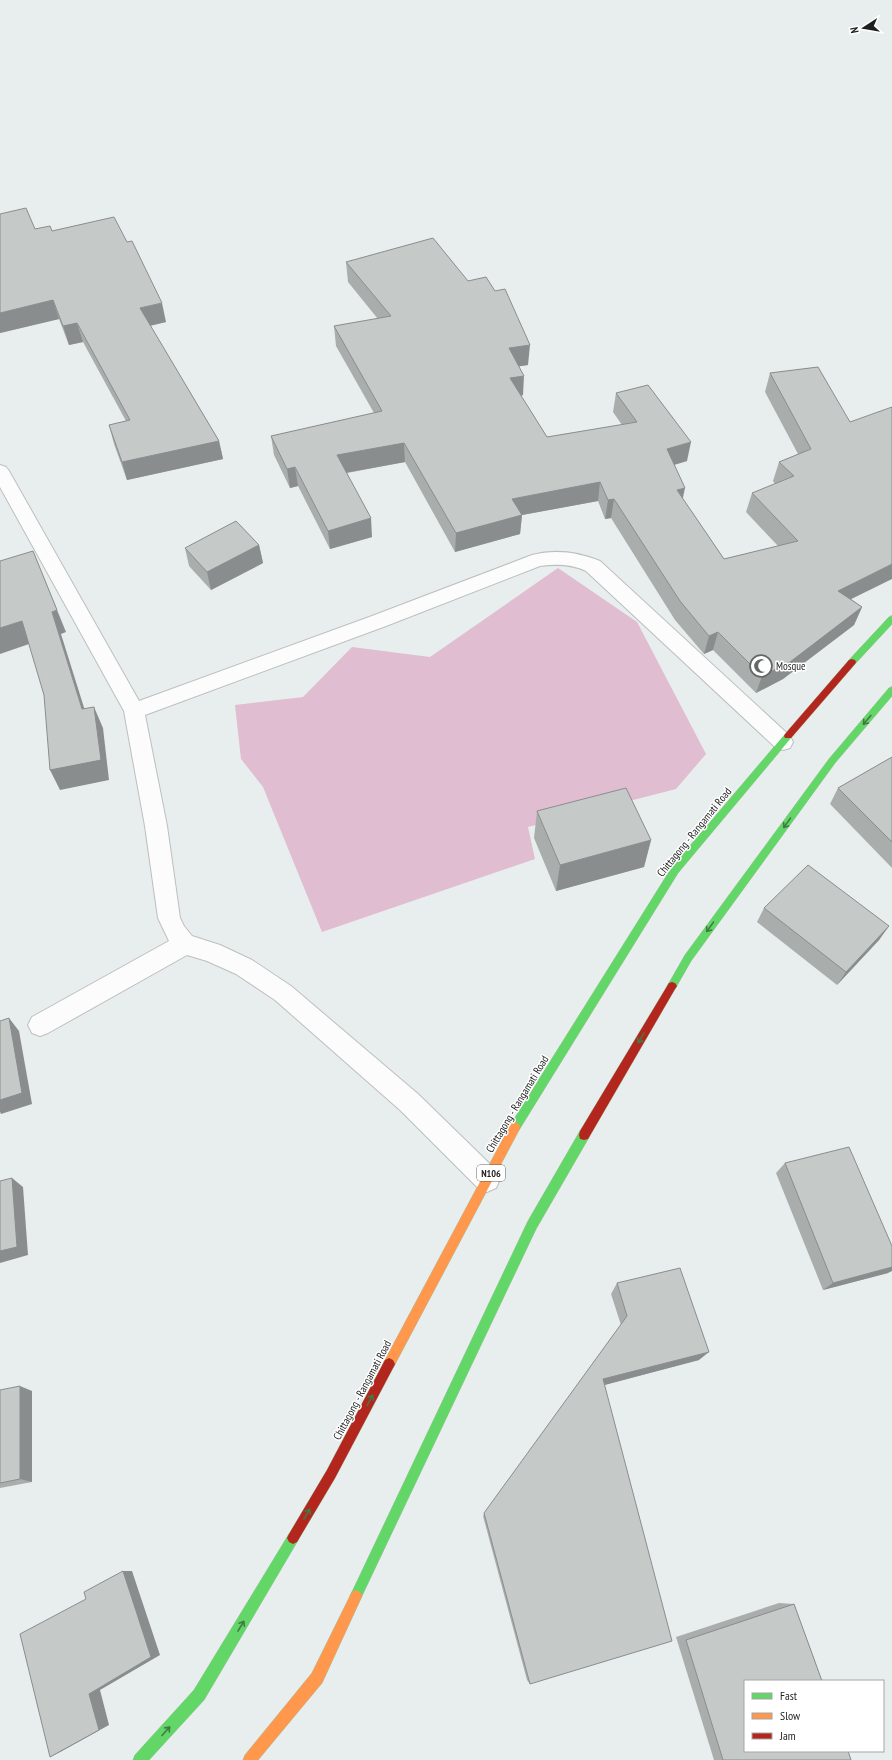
<svg xmlns="http://www.w3.org/2000/svg" width="892" height="1760" font-family="'PT Sans Narrow',sans-serif">
<rect width="100%" height="100%" fill="#e8eeed"/>
<polygon fill="#e0bdd0" points="558,568 637,622 706,754 676,789 528,827 535,859 322,932 263,787 241,759 235,705 303,697 352,647 430,657"/>
<g fill="none" stroke-linecap="round" stroke-linejoin="round">
<g stroke="#bdbfbf" stroke-width="2">
<path id="street" d="M 0,465 L 6,467 L 9,471 L 139,701 L 372,616 L 532,555 C 555,549 578,552 600,561 L 790,736 L 793,742 L 790,748 L 783,750 L 776,748 L 586,571 C 571,564 556,564 540,566 L 386,626 L 145,715 L 167,826 L 180,918 L 184,926 L 192,936 L 220,945 L 252,960 L 291,986 L 418,1094 L 496,1170 L 500,1179 L 496,1188 L 487,1192 L 478,1188 L 400,1110 L 275,1000 L 236,974 L 207,961 L 187,955 L 48,1033 L 40,1036 L 32,1033 L 28,1025 L 32,1017 L 169,941 L 158,918 L 145,826 L 124,711 L 0,487 Z"/>
</g>
<g stroke="#a2c2a1" stroke-width="1">
<g id="fast">
<polygon points="892,616 892,624 855,664 849,664 848,662 849,660 889,617"/>
<polygon points="892,687 892,696 835,763 691,961 675,989 672,990 669,989 667,986 669,983 685,955 829,759 889,688"/>
<polygon points="788,733 792,736 791,738 678,873 519,1130 515,1132 511,1130 510,1127 511,1124 672,867 785,734"/>
<polygon points="584,1130 588,1131 589,1135 588,1139 536,1229 360,1600 356,1602 352,1600 350,1596 352,1592 528,1221 580,1131"/>
<polygon points="293,1532 297,1534 299,1538 297,1542 204,1700 149,1760 133,1760 135,1755 194,1690 289,1534"/>
</g>
</g>
<g stroke="#a2c2a1" stroke-width="1">
<g id="slow">
<polygon points="515,1122 519,1124 520,1127 519,1130 393,1368 389,1370 385,1368 383,1364 385,1360 511,1124"/>
<polygon points="356,1590 360,1592 362,1596 322,1683 258,1760 243,1760 245,1755 312,1673 352,1592"/>
</g>
</g>
<g stroke="#a2c2a1" stroke-width="1">
<g id="jam">
<polygon points="852,659 855,660 856,662 855,664 791,738 785,738 784,736 785,734 849,660"/>
<polygon points="672,982 675,983 677,986 675,989 588,1139 584,1140 580,1139 579,1135 580,1131 669,983"/>
<polygon points="389,1358 393,1360 395,1364 393,1368 335,1478 297,1542 293,1544 289,1542 287,1538 289,1534 327,1470 385,1360"/>
</g>
</g>
<use href="#street" fill="#fcfcfc" fill-rule="evenodd"/>
<use href="#fast" fill="#63d668" fill-rule="evenodd"/>
<use href="#slow" fill="#ff974d" fill-rule="evenodd"/>
<use href="#jam" fill="#b3261e" fill-rule="evenodd"/>
</g>
<g fill="#a9aead">
<polygon points="0,214 35,229 52,231 166,322 150,326 219,441 223,459 127,480 114,444 109,425 126,421 83,342 69,345 59,319 0,333"/>
<polygon points="346,262 528,365 519,366 523,395 521,396 547,437 622,425 613,412 616,393 687,461 674,465 683,499 724,559 778,546 746,512 752,493 775,484 773,481 779,462 798,454 765,392 770,373 818,367 851,599 862,607 854,625 783,679 756,693 713,650 704,654 675,620 611,518 605,519 598,501 522,515 520,534 455,552 405,462 347,473 372,537 330,549 298,486 290,488 274,455 271,436 374,413 336,346 334,326 378,319 348,282"/>
<polygon points="259,545 263,563 211,590 189,566 185,548"/>
<polygon points="892,757 892,868 830,804 838,788"/>
<polygon points="537,811 651,840 644,867 556,891 534,838"/>
<polygon points="764,908 889,926 879,940 837,985 757,922"/>
<polygon points="785,1163 888,1273 823,1290 776,1173"/>
<polygon points="617,1283 699,1360 604,1385 530,1684 527,1680 483,1516 621,1325 611,1294"/>
<polygon points="0,1390 32,1391 32,1482 0,1488"/>
<polygon points="779,1603 794,1604 851,1760 714,1760 676,1637"/>
</g>
<g fill="#8a8d8d">
<polygon points="53,300 59,319 0,333 0,313"/>
<polygon points="162,303 166,322 144,327 140,308"/>
<polygon points="77,323 83,342 69,345 63,326"/>
<polygon points="530,345 528,365 508,368 509,348"/>
<polygon points="524,376 523,395 509,398 510,378"/>
<polygon points="219,441 223,459 127,480 122,462"/>
<polygon points="691,442 687,461 663,468 667,449"/>
<polygon points="404,443 405,462 339,474 337,455"/>
<polygon points="295,467 298,486 290,488 287,469"/>
<polygon points="600,482 598,501 522,515 520,534 455,552 456,533 512,499"/>
<polygon points="685,488 681,507 677,490"/>
<polygon points="614,499 611,518 605,519 608,500"/>
<polygon points="371,518 372,537 330,549 328,531"/>
<polygon points="259,545 263,563 211,590 207,572"/>
<polygon points="33,551 66,632 61,634 91,730 82,709"/>
<polygon points="892,564 892,579 831,609 838,591"/>
<polygon points="862,607 854,625 783,679 756,693 762,676"/>
<polygon points="22,621 32,643 0,654 0,628"/>
<polygon points="718,632 713,650 704,654 709,636"/>
<polygon points="94,707 103,728 109,780 60,790 50,770"/>
<polygon points="651,840 644,867 556,891 560,865"/>
<polygon points="889,926 879,940 837,985 846,972"/>
<polygon points="9,1018 19,1031 32,1104 1,1114 0,1112 0,1100"/>
<polygon points="12,1178 23,1187 28,1255 0,1263 0,1251"/>
<polygon points="892,1267 892,1271 888,1273 823,1290 833,1283"/>
<polygon points="709,1352 699,1360 597,1387 603,1379"/>
<polygon points="20,1386 32,1391 32,1482 20,1479"/>
<polygon points="123,1571 132,1571 160,1655 100,1690 109,1725 62,1751 50,1757 89,1694"/>
</g>
<g fill="#c5cac9" stroke="#8a8d8d">
<polygon points="26,208 35,229 50,226 52,231 114,217 127,242 132,241 162,303 140,308 219,441 122,462 109,425 130,420 77,323 63,326 53,300 0,313 0,214"/>
<polygon points="433,238 468,281 486,277 495,291 505,289 530,345 509,348 524,376 510,378 547,437 637,422 616,393 648,385 691,442 667,449 685,488 677,490 724,559 798,541 752,493 794,476 779,462 811,449 770,373 818,367 850,422 892,407 892,564 838,591 862,607 790,662 762,676 718,632 709,636 680,601 614,499 608,500 600,482 512,499 522,515 456,533 404,443 337,455 371,518 328,531 295,467 287,469 271,436 382,411 334,326 391,316 346,262"/>
<polygon points="236,521 259,545 207,572 185,548"/>
<polygon points="33,551 57,610 52,612 82,709 94,707 101,760 50,770 44,695 22,621 0,628 0,561"/>
<polygon points="892,757 892,842 838,788"/>
<polygon points="626,788 651,840 560,865 537,811"/>
<polygon points="808,865 889,926 846,972 764,908"/>
<polygon points="9,1018 22,1093 0,1100 0,1021"/>
<polygon points="849,1147 892,1246 892,1267 833,1283 785,1163"/>
<polygon points="12,1178 17,1247 0,1251 0,1181"/>
<polygon points="680,1268 709,1352 603,1379 672,1641 530,1684 484,1513 627,1316 617,1283"/>
<polygon points="20,1386 20,1479 0,1483 0,1390"/>
<polygon points="123,1571 151,1657 89,1694 99,1730 50,1757 20,1634 86,1599 84,1592"/>
<polygon points="794,1604 822,1681 745,1681 745,1751 848,1751 851,1760 723,1760 686,1640"/>
</g>
<defs><path id="oneway-shaft" d="M-6 0H5M1.5-3L5.5 0L1.5 3" fill="none" stroke-width="1.6" stroke-linecap="round" stroke-linejoin="round"/></defs>
<g stroke="#417a44">
<use href="#oneway-shaft" transform="translate(867 720) rotate(130)"/>
<use href="#oneway-shaft" transform="translate(787 823) rotate(126)"/>
<use href="#oneway-shaft" transform="translate(710 927) rotate(126)"/>
<use href="#oneway-shaft" transform="translate(641 1038) rotate(120)"/>
<use href="#oneway-shaft" transform="translate(370 1400) rotate(-62)"/>
<use href="#oneway-shaft" transform="translate(307 1514) rotate(-59)"/>
<use href="#oneway-shaft" transform="translate(241 1626) rotate(-59)"/>
<use href="#oneway-shaft" transform="translate(166 1731) rotate(-48)"/>
</g>
<defs>
<g id="mosque-ring" transform="scale(1.15)"><circle r="9.5" fill="#fff" stroke="#656767" stroke-width="1.5"/><path d="M3.5-4.9A6 6 0 1 0 3.5 4.9A5 5 0 1 1 3.5-4.9Z" fill="#656767"/></g>
</defs>
<g fill-rule="evenodd">
<use href="#mosque-ring" x="761" y="666"/>
</g>
<g text-anchor="middle" stroke-width="3" stroke-linejoin="round" paint-order="stroke">
<rect fill="#fff" stroke="#626262" stroke-width="1" x="477" y="1165" width="28" height="16" rx="3"/>
<g font-size="10" font-weight="bold" fill="#1f1f1f">
<text x="491" y="1177">N106</text>
</g>
<g font-size="11" fill="#1f1f1f" stroke="#fff" text-anchor="start">
<text x="776" y="670">Mosque</text>
</g>
<g font-size="11" fill="#1f1f1f" stroke="#fff">
<text transform="translate(694 832) rotate(-51)" y="4">Chittagong - Rangamati Road</text>
<text transform="translate(517 1104) rotate(-59)" y="4">Chittagong - Rangamati Road</text>
<text transform="translate(362 1390) rotate(-62)" y="4">Chittagong - Rangamati Road</text>
</g>
</g>
<rect x="744" y="1680" width="140" height="72" fill="#ffffff" stroke="#a5a5a5"/>
<rect x="752" y="1693" width="20" height="6" fill="#63d668" stroke="#a5a5a5"/>
<text x="780" y="1700" font-size="12" fill="#1f1f1f">Fast</text>
<rect x="752" y="1713" width="20" height="6" fill="#ff974d" stroke="#a5a5a5"/>
<text x="780" y="1720" font-size="12" fill="#1f1f1f">Slow</text>
<rect x="752" y="1733" width="20" height="6" fill="#b3261e" stroke="#a5a5a5"/>
<text x="780" y="1740" font-size="12" fill="#1f1f1f">Jam</text>
<g transform="translate(864 28) rotate(258)" stroke="#ffffff" stroke-width="3" paint-order="stroke">
<path d="M0-3L7 15L0 10L-7 15Z" fill="#1f1f1f"/>
<text y="-6" font-size="11" font-weight="bold" text-anchor="middle" fill="#1f1f1f">N</text>
</g>
</svg>
